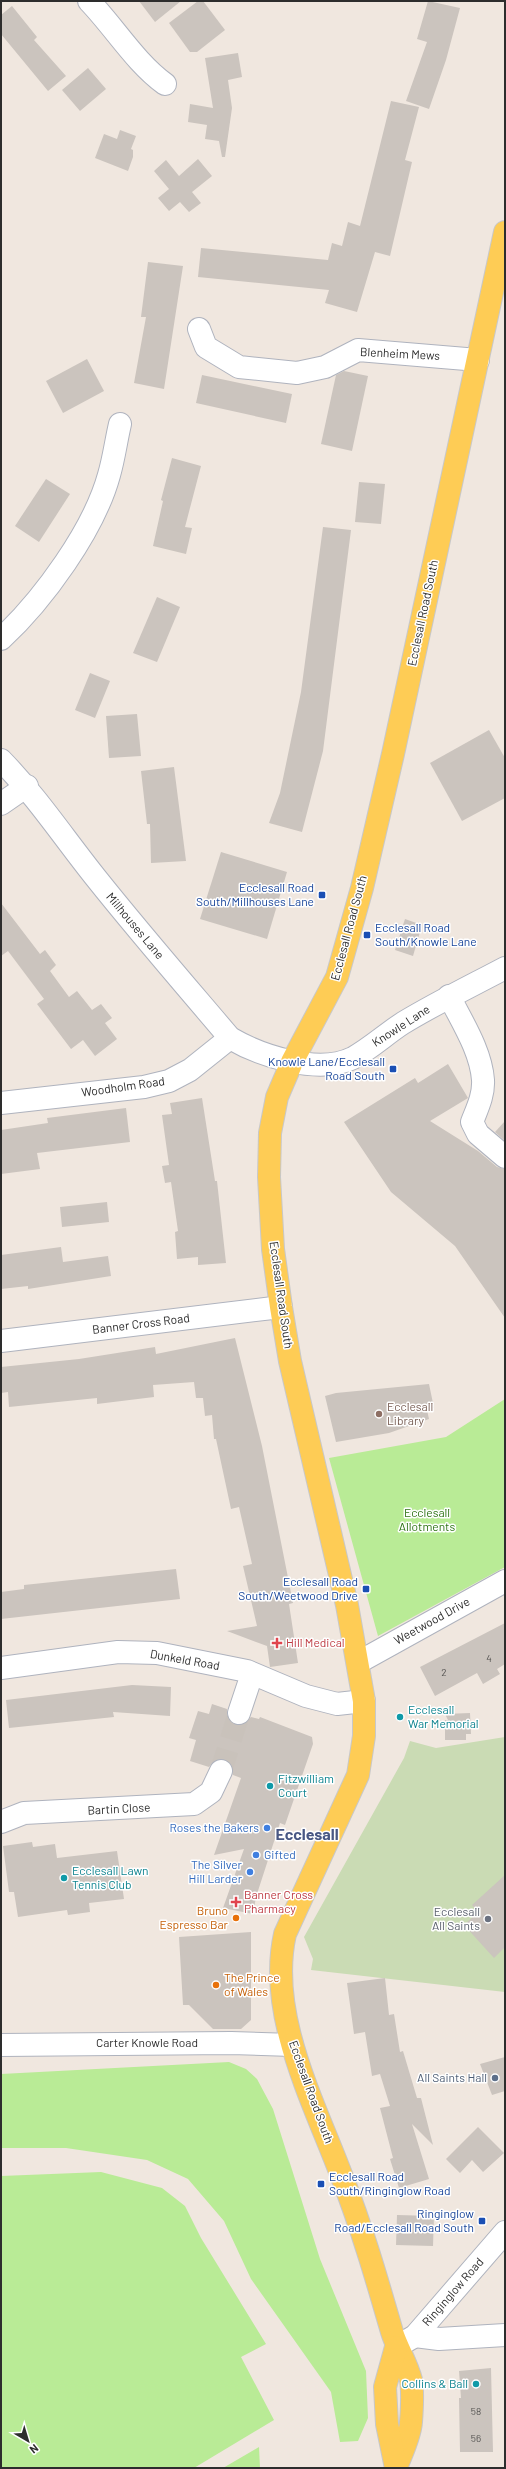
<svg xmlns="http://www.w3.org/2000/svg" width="506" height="2469" font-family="Barlow,sans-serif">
<rect width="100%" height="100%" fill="#f0e7df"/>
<g fill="#b9eb96">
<polygon points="505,1399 505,1567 378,1636 329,1458 446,1437"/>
<polygon points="229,2062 246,2069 257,2079 273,2109 320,2259 366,2371 368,2418 358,2441 340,2442 331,2392 251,2279 224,2221 188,2179 147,2160 66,2148 1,2148 1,2074"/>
<polygon points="101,2172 162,2188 185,2206 201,2238 266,2344 241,2357 274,2420 194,2468 1,2468 1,2176"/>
<polygon points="259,2447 260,2468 223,2468"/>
</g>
<polygon fill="#cadbb4" points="505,1737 505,1992 311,1970 313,1959 304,1937 404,1758 410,1741 436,1748"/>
<g fill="#cbc4be">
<polygon points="139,1 181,1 155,22"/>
<polygon points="198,1 203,1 225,30 197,52 190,52 169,23"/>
<polygon points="428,1 460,8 446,60 429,109 406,101 427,42 417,39"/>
<polygon points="12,6 37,37 34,40 66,76 48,91 1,34 1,15"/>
<polygon points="238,53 242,77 228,80 232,108 225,157 222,157 219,141 205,139 207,125 188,122 190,104 213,108 205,58"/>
<polygon points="88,68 106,89 80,111 62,90"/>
<polygon points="391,101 419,107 405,160 412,162 390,256 375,252 357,312 325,303 329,290 198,277 201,248 328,260 332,243 342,246 348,222 360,226"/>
<polygon points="120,130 136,136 131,149 133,150 133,157 128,171 95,158 104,134 117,139"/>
<polygon points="198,159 212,176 192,192 201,203 189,212 180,202 169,211 158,198 169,189 154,171 166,160 179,176"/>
<polygon points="148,262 183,266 164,389 134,383 146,317 141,317"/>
<polygon points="87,359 104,391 63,413 46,381"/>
<polygon points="344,371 368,376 352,451 321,444 336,375"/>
<polygon points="202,375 292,394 286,423 196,403"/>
<polygon points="172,458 201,466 185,527 192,528 186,554 153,546 163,501 161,500"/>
<polygon points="46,479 70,494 39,542 15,526"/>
<polygon points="359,482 385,484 381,524 355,522"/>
<polygon points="323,527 351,530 323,751 302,832 269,823 280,793 301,692"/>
<polygon points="157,597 180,607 157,662 133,653"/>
<polygon points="90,673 110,681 95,718 75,710"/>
<polygon points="137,714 141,756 109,758 106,716"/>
<polygon points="489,730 505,758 505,798 462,821 430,763"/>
<polygon points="174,767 186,861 151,863 150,824 147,824 141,771"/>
<polygon points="221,852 287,872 267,939 200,919"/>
<polygon points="1,903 40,954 45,950 56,965 50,971 69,997 77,991 92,1010 101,1004 112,1018 105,1023 117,1039 95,1056 83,1040 71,1049 37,1004 44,999 8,951 1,956"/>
<polygon points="405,919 422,925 413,956 395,950"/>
<polygon points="448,1064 468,1098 430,1121 478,1151 497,1167 505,1169 505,1318 455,1246 391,1192 344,1122 415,1078 418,1083"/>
<polygon points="202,1098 215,1181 217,1181 226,1263 198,1265 198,1257 177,1259 175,1232 178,1231 171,1182 165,1183 162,1166 169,1165 162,1115 172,1114 170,1103"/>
<polygon points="126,1108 130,1142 37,1153 40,1169 1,1174 1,1130 48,1123 47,1118"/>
<polygon points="505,1121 505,1141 495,1132"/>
<polygon points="107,1202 109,1222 62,1227 60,1207"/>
<polygon points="61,1247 63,1262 108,1256 111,1276 28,1289 28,1286 1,1289 1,1255"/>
<polygon points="235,1338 262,1446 293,1603 289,1604 298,1663 270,1667 267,1646 227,1631 257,1626 243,1566 252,1564 239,1507 231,1509 216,1439 214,1439 212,1415 205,1416 203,1398 196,1398 194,1382 153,1385 154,1397 97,1404 97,1398 9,1407 8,1392 1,1393 1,1367 79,1359 155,1347 156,1354"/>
<polygon points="429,1384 434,1408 427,1410 429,1419 389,1433 336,1442 325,1396 336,1393"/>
<polygon points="176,1569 180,1599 1,1619 1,1592 24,1589 24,1585"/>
<polygon points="505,1623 505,1664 497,1669 500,1674 483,1684 477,1673 435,1696 420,1667"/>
<polygon points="132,1685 171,1687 170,1716 113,1712 114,1717 9,1728 6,1700"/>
<polygon points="212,1704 227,1709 227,1716 235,1725 242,1725 251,1717 259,1719 260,1717 312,1737 313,1744 285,1825 280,1823 256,1897 253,1914 223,1908 244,1849 214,1855 241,1778 233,1775 231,1764 226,1760 214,1761 209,1767 190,1761 196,1740 189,1738 198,1711 209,1714"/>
<polygon points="470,1713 471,1734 466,1734 466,1740 445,1740 445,1720 448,1720 445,1714"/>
<polygon points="32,1842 33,1847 55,1844 57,1858 117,1851 124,1899 89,1903 90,1912 68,1915 67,1910 18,1917 14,1892 9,1892 3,1846"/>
<polygon points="505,1875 505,1947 494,1958 464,1925 478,1912 472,1905"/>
<polygon points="251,1932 251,2020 241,2029 213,2029 189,2005 183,2005 179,1937"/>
<polygon points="385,1978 389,2015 394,2014 400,2052 403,2051 417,2098 421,2098 433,2145 412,2124 429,2179 399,2188 390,2159 393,2158 380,2108 390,2106 380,2074 372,2076 365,2032 354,2034 347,1983"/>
<polygon points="505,2057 505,2091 492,2095 480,2064"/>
<polygon points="478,2127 504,2153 483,2172 472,2160 460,2173 446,2159"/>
<polygon points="397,2215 434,2216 433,2246 396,2245"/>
<polygon points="491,2368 493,2452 460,2452 459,2398 461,2398 459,2371"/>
</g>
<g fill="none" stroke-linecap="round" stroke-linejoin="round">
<polyline stroke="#c9c2bb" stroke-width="22" stroke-dasharray="22 11" stroke-linecap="butt" points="221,1771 239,1713"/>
<g stroke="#afb3be" stroke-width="24">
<g id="minor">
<path d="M 89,1 C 115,28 135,62 165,84"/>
<polyline points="199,329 206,347 239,367 297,373 325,367 358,350 478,360"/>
<path d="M 1,639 C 43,600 94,530 109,475 C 114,458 116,441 120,424"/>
<path d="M 1,760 C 37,797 64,838 96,878 C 139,932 185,985 230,1038 C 261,1056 318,1075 353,1058 C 371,1048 386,1034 403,1023 C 436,1003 471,986 505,968"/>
<polyline points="1,804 27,786"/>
<path d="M 449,996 C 462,1022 481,1051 483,1080 C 484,1095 477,1109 472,1122 L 478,1134 L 505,1157"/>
<polyline points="1,1103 144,1087 169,1081 190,1070 230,1038"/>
<polyline points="1,1341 281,1307"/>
<polyline points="359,1662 505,1581"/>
<polyline points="1,1668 118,1652 157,1653 247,1671 306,1696 337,1704 364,1701"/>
<polyline points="239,1713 252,1674"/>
<polyline points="1,1822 24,1813 194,1804 211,1792 221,1771"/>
<polyline points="1,2045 231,2043 292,2045"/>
<polyline points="415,2336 439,2339 505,2335"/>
<polyline points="396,2347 415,2336 505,2232"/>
</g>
</g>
<g stroke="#c8c8c8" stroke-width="24">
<g id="major">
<path d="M 396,2468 C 401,2454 410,2437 411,2422 C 412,2409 413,2393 411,2380 C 407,2364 397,2348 392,2332 C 377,2280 362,2228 342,2177 C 314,2102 267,2015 285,1934 L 358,1775 L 364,1736 L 364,1701 L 347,1605 L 290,1361 L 281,1307 L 273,1249 L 269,1177 L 270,1133 L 277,1097 L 292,1062 L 337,977 L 362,888 L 393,754 L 505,232"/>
<polyline points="396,2468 387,2424 385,2387 396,2347"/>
</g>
</g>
<use href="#minor" stroke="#fff" stroke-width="22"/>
<use href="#major" stroke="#fecc55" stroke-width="22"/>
</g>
<g fill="#1a4fb4" stroke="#fff" stroke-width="1.5">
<rect x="318" y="891" width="8" height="8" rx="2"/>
<rect x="363" y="931" width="8" height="8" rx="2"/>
<rect x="389" y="1065" width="8" height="8" rx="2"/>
<rect x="362" y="1585" width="8" height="8" rx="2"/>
<rect x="317" y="2180" width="8" height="8" rx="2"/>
<rect x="478" y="2217" width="8" height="8" rx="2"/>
</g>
<circle fill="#8d6e63" stroke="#fff" stroke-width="1.5" cx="379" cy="1414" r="4"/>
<g fill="#e0444e" stroke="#fff" stroke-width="1.5">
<path d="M275 1637h4v4h4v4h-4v4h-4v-4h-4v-4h4z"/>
<path d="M234 1896h4v4h4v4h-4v4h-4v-4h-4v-4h4z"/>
</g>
<g fill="#0f9aa8" stroke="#fff" stroke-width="1.5">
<circle cx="400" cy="1717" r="4"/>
<circle cx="270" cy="1786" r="4"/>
<circle cx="64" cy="1878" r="4"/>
<circle cx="476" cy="2384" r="4"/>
</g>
<g fill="#3f7fe0" stroke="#fff" stroke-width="1.5">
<circle cx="267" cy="1828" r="4"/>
<circle cx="256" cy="1855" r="4"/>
<circle cx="250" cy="1872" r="4"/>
</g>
<g fill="#e8710a" stroke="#fff" stroke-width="1.5">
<circle cx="236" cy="1918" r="4"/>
<circle cx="216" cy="1985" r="4"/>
</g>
<circle fill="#6b7280" stroke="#fff" stroke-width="1.5" cx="488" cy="1919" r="4"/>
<circle fill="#5c6f8a" stroke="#fff" stroke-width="1.5" cx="495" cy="2078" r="4"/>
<g text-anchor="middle" stroke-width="3" stroke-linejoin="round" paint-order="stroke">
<g font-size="10" fill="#545351">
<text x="489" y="1662">4</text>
<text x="444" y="1676">2</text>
<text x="476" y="2415">58</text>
<text x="476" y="2442">56</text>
</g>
<g font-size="12" fill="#2d2d2d" stroke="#fff">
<text transform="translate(400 354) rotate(3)" y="4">Blenheim Mews</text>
<text transform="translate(423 613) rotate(-78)" y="4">Ecclesall Road South</text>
<text transform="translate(135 926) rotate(50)" y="4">Millhouses Lane</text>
<text transform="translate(349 928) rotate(-75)" y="4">Ecclesall Road South</text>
<text transform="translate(401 1026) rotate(-33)" y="4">Knowle Lane</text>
<text transform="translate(123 1087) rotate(-8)" y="4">Woodholm Road</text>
<text transform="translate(281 1295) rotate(82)" y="4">Ecclesall Road South</text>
<text transform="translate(141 1324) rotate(-7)" y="4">Banner Cross Road</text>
<text transform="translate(432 1621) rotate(-29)" y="4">Weetwood Drive</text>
<text transform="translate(185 1660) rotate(10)" y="4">Dunkeld Road</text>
<text transform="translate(119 1809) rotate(-3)" y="4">Bartin Close</text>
<text x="147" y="2047">Carter Knowle Road</text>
<text transform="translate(311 2092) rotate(70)" y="4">Ecclesall Road South</text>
<text transform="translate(453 2292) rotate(-49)" y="4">Ringinglow Road</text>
</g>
<g font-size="12" fill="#164399" stroke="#fff" text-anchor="end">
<text x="314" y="892">Ecclesall Road<tspan x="314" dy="14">South/Millhouses Lane</tspan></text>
<text x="375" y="932" text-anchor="start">Ecclesall Road<tspan x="375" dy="14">South/Knowle Lane</tspan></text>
<text x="385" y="1066">Knowle Lane/Ecclesall<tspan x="385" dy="14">Road South</tspan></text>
<text x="358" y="1586">Ecclesall Road<tspan x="358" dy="14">South/Weetwood Drive</tspan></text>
<text x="329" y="2181" text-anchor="start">Ecclesall Road<tspan x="329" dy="14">South/Ringinglow Road</tspan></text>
<text x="474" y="2218">Ringinglow<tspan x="474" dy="14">Road/Ecclesall Road South</tspan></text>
</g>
<g font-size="12" fill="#785e54" stroke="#fff" text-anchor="start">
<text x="387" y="1411">Ecclesall<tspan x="387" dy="14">Library</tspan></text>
</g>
<g font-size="12" fill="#2e7414" stroke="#fff">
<text x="427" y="1517">Ecclesall<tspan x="427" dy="14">Allotments</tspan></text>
</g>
<g font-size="12" fill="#be3a42" stroke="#fff" text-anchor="start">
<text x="286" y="1647">Hill Medical</text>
<text x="244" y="1899">Banner Cross<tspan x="244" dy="14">Pharmacy</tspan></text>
</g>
<g font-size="12" fill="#0d838f" stroke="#fff" text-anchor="start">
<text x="408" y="1714">Ecclesall<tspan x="408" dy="14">War Memorial</tspan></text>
<text x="278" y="1783">Fitzwilliam<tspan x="278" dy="14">Court</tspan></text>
<text x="72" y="1875">Ecclesall Lawn<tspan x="72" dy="14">Tennis Club</tspan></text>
<text x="468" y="2388" text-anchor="end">Collins &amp; Ball</text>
</g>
<g font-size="12" fill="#366cbe" stroke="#fff" text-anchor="end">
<text x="259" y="1832">Roses the Bakers</text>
<text x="264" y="1859" text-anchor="start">Gifted</text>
<text x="242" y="1869">The Silver<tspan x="242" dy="14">Hill Larder</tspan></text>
</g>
<g font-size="12" fill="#c56008" stroke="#fff" text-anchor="end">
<text x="228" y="1915">Bruno<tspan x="228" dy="14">Espresso Bar</tspan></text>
<text x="224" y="1982" text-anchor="start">The Prince<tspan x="224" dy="14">of Wales</tspan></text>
</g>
<g font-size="12" fill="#5b616d" stroke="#fff" text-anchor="end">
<text x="480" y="1916">Ecclesall<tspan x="480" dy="14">All Saints</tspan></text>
</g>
<g font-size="12" fill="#4e5e75" stroke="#fff" text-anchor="end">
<text x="487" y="2082">All Saints Hall</text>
</g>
<g font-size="16" font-weight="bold" fill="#485783" stroke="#fff">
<text x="307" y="1840">Ecclesall</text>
</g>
</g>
<rect width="506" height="2469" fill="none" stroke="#2d2d2d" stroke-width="4"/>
<g transform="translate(28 2441) rotate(142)" stroke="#ffffff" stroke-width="3" paint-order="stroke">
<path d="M0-3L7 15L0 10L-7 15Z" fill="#2d2d2d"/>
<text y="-6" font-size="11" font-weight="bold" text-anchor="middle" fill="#2d2d2d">N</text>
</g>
</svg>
